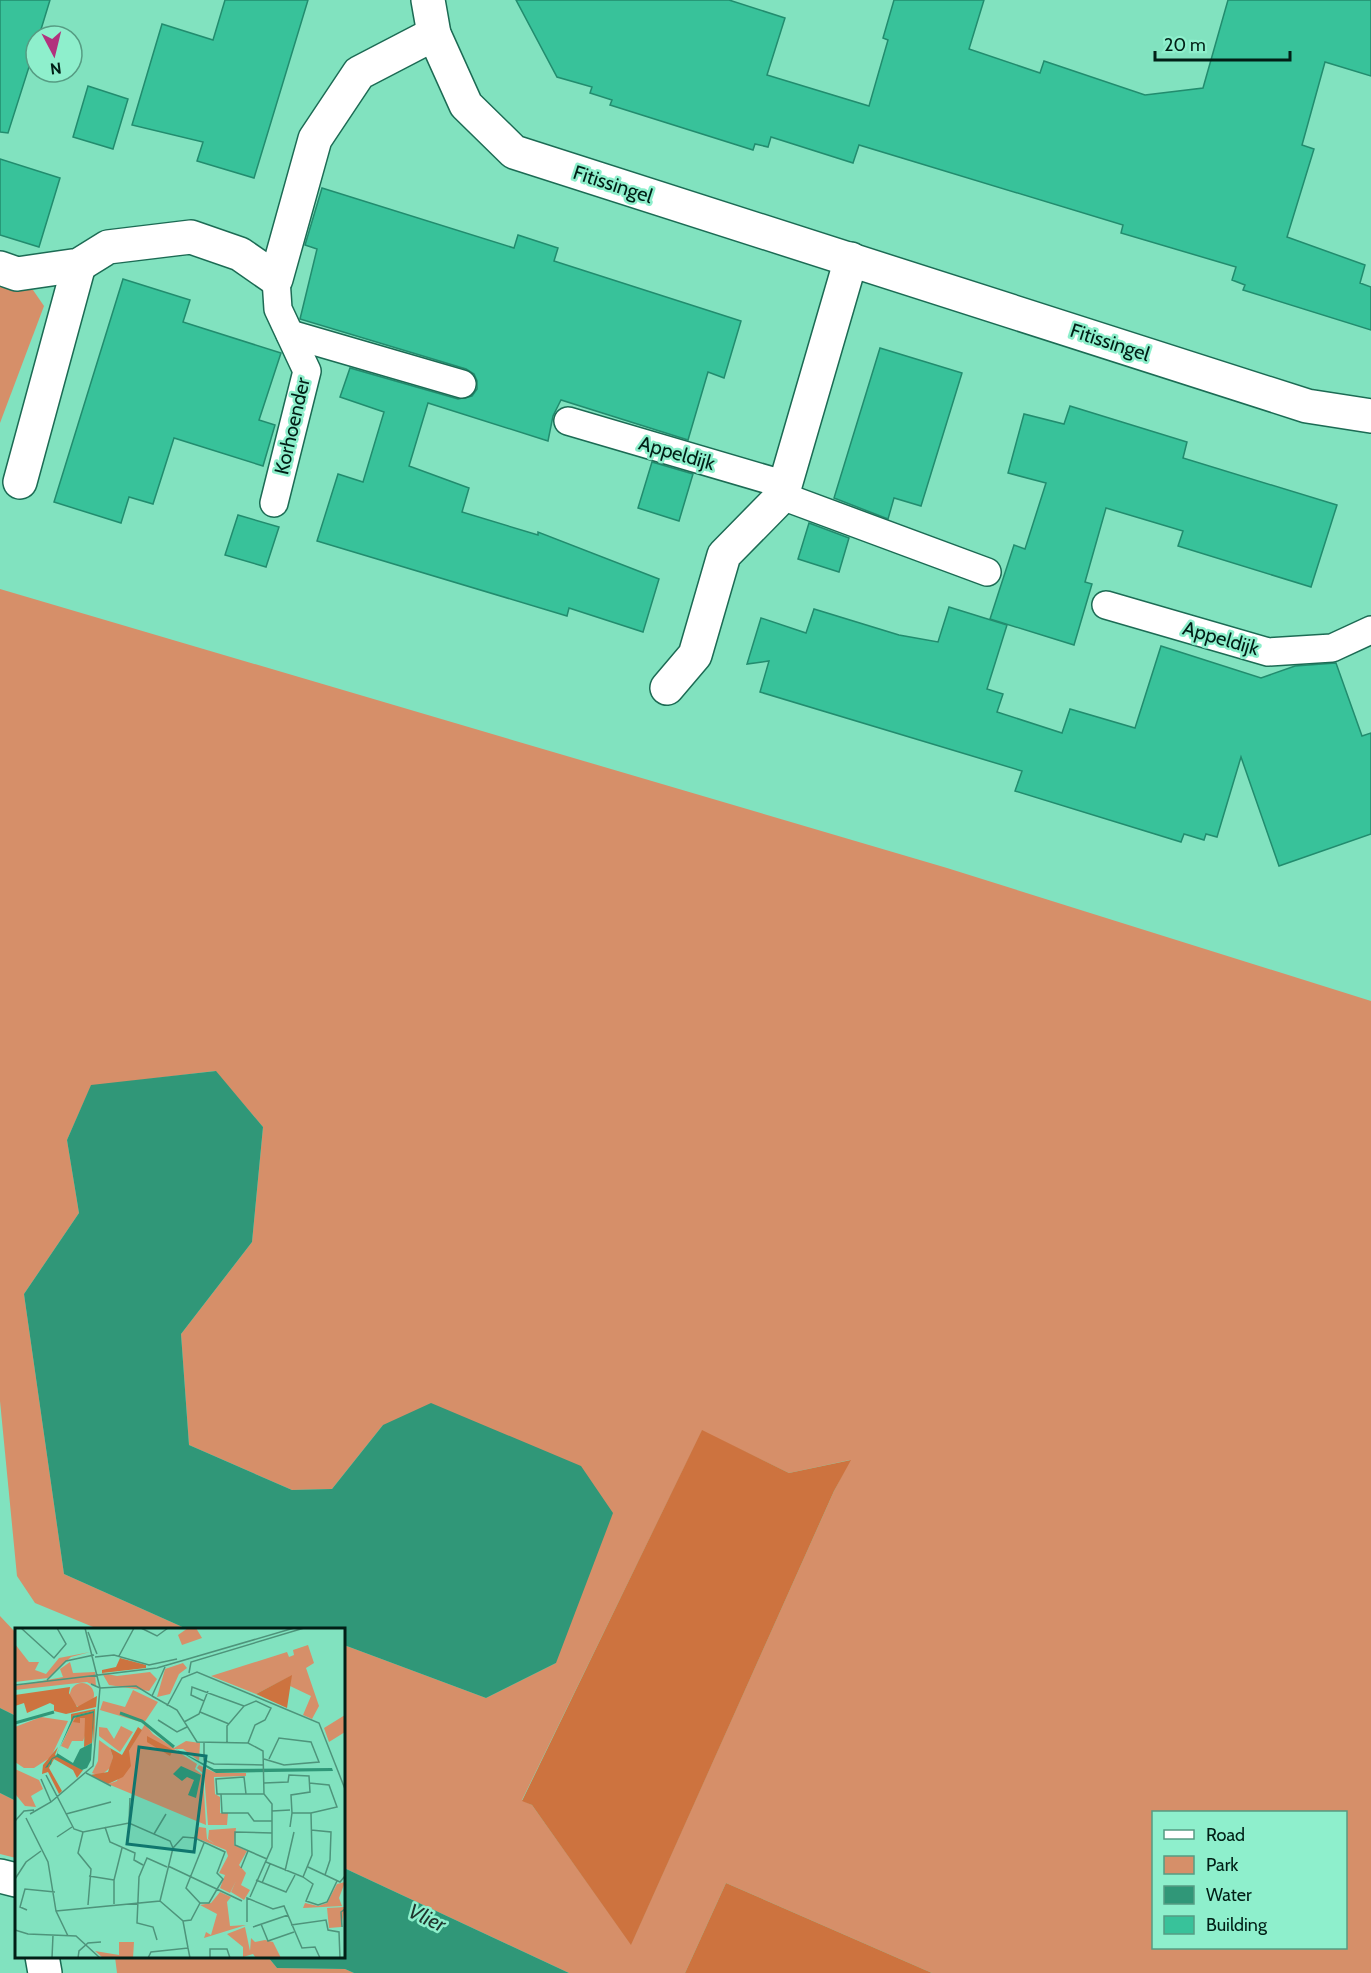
<svg xmlns="http://www.w3.org/2000/svg" width="1371" height="1973" font-family="Cabin,sans-serif">
<rect width="100%" height="100%" fill="#81e2bf"/>
<g fill="#d68f69" fill-rule="evenodd">
<polygon points="0,280 33,290 44,306 0,423"/>
<path d="M 0,589 L 947,868 L 1371,1001 L 1371,1973 L 932,1973 L 726,1883 L 685,1973 L 569,1973 L 344,1868 L 344,1645 L 486,1698 L 556,1663 L 383,1425 L 332,1489 L 292,1490 L 189,1445 L 181,1334 L 252,1242 L 263,1127 L 215,1071 L 91,1086 L 67,1140 L 79,1213 L 24,1294 L 64,1574 L 187,1629 L 98,1629 L 35,1603 L 17,1576 L 0,1401 ZM 702,1431 L 789,1473 L 850,1460 L 834,1491 L 631,1944 L 532,1805 L 522,1800 ZM 1154,1812 L 1346,1812 L 1346,1948 L 1154,1948 Z"/>
<polygon points="0,1616 16,1633 16,1716 0,1708"/>
<polygon points="0,1793 16,1801 16,1858 0,1854"/>
<polygon points="115,1957 268,1957 277,1968 345,1969 354,1973 117,1973"/>
</g>
<g fill="#cd733f">
<polygon points="702,1430 789,1473 851,1460 834,1491 631,1945 532,1805 522,1801"/>
<polygon points="726,1883 932,1973 685,1973"/>
</g>
<g fill="#309778">
<polygon points="216,1071 263,1127 252,1242 181,1334 189,1445 292,1490 332,1489 383,1425 431,1403 581,1466 613,1513 556,1663 486,1698 344,1645 344,1630 187,1629 64,1574 24,1294 79,1213 67,1140 91,1085"/>
<polygon points="0,1708 16,1716 16,1801 0,1793"/>
<polygon points="344,1868 569,1973 354,1973 345,1969 277,1968 268,1957 344,1956"/>
</g>
<g fill="#38c29a" stroke="#228c6e" stroke-width="1.5">
<polygon points="0,0 50,0 39,36 36,36 36,45 8,133 0,132"/>
<polygon points="225,0 308,0 254,178 197,161 203,142 132,125 162,24 213,40"/>
<polygon points="516,0 729,0 785,18 767,75 869,106 888,40 883,38 894,0 984,0 969,49 1040,73 1044,61 1145,95 1203,88 1228,0 1371,0 1371,76 1325,62 1302,145 1314,149 1287,237 1365,265 1360,283 1371,287 1371,330 1243,290 1245,285 1232,280 1236,267 1121,233 1123,225 902,158 859,145 853,163 771,137 768,147 755,144 753,150 610,105 612,100 590,93 592,87 557,77"/>
<polygon points="88,86 128,99 113,149 73,137"/>
<polygon points="0,159 60,178 39,247 0,235"/>
<polygon points="322,188 514,248 518,235 558,248 554,261 741,321 724,378 708,372 688,440 561,400 553,416 548,441 428,403 409,466 469,488 462,512 538,535 538,532 659,579 643,632 569,608 567,616 317,541 338,474 363,482 384,412 340,397 350,368 458,399 472,396 477,389 477,381 474,374 466,369 300,319 317,249 305,245"/>
<polygon points="123,279 190,300 183,322 281,353 259,420 275,425 263,466 174,438 153,504 129,497 121,523 54,502"/>
<polygon points="880,348 962,373 921,506 894,498 888,519 834,498"/>
<polygon points="1070,406 1187,442 1183,458 1337,505 1311,587 1178,546 1183,531 1106,508 1085,582 1092,584 1074,645 990,619 1014,545 1025,549 1046,483 1008,473 1024,414 1064,424"/>
<polygon points="652,462 693,474 679,521 638,508"/>
<polygon points="238,515 279,527 266,567 225,555"/>
<polygon points="809,523 849,538 839,572 798,559"/>
<polygon points="949,607 1007,625 987,689 1003,694 997,712 1062,733 1070,709 1135,728 1161,646 1261,678 1295,666 1336,663 1362,736 1371,733 1371,834 1279,866 1241,757 1217,837 1206,834 1204,840 1184,834 1181,842 1015,791 1022,771 760,692 769,661 747,664 761,618 806,633 814,609 899,635 938,642"/>
</g>
<g fill="none" stroke-linecap="round" stroke-linejoin="round">
<g stroke="#1c6b54" stroke-width="30">
<g id="service">
<polyline points="290,334 462,384"/>
<polyline points="568,421 786,485"/>
<polyline points="782,496 987,572"/>
<polyline points="274,503 307,371 278,309 276,279"/>
<polyline points="1106,605 1268,652 1332,648 1371,630"/>
</g>
</g>
<g stroke="#1c6b54" stroke-width="36">
<g id="minor">
<polyline points="428,0 434,34 466,105 514,152 1307,406 1371,416"/>
<polyline points="0,268 17,274 79,265 108,247 191,237 240,254 276,279 315,139 359,73 434,34"/>
<polyline points="20,482 79,265"/>
<polyline points="667,688 695,655 724,555 782,496 851,259"/>
<polyline points="0,1876 16,1880"/>
<polyline points="42,1956 45,1973"/>
</g>
</g>
<use href="#service" stroke="#fff" stroke-width="27"/>
<use href="#minor" stroke="#fff" stroke-width="33"/>
</g>
<g text-anchor="middle" stroke-width="5" stroke-linejoin="round" paint-order="stroke">
<g font-size="20" fill="#011f16" stroke="#8eefcc">
<text transform="translate(613 184) rotate(18)" y="7">Fitissingel</text>
<text transform="translate(1110 342) rotate(18)" y="7">Fitissingel</text>
<text transform="translate(292 426) rotate(-77)" y="7">Korhoender</text>
<text transform="translate(677 453) rotate(16)" y="7">Appeldijk</text>
<text transform="translate(1221 638) rotate(16)" y="7">Appeldijk</text>
</g>
<g font-size="21" font-style="italic" fill="#1f352d" stroke="#8eefcc">
<text transform="translate(427 1918) rotate(25)" y="7">Vlier</text>
</g>
</g>
<g transform="translate(15 1628)">
<rect width="330" height="330" fill="#81e2bf"/>
<path d="M 173,0 L 181,0 L 187,10 L 167,17 L 163,7 ZM 0,16 L 14,34 L 24,34 L 20,42 L 31,46 L 44,30 L 75,24 L 56,29 L 33,50 L 0,54 ZM 293,17 L 299,35 L 291,40 L 304,78 L 297,91 L 288,87 L 296,68 L 275,58 L 276,48 L 241,66 L 196,48 L 272,24 L 274,29 L 279,27 L 278,22 ZM 55,34 L 58,45 L 80,44 L 81,59 L 72,54 L 0,62 L 0,58 L 48,49 L 45,41 ZM 168,35 L 172,40 L 164,46 L 155,66 L 142,69 L 150,41 ZM 135,44 L 142,51 L 134,63 L 94,57 L 87,45 L 102,48 ZM55 67a12 12 0 1 1 24 0a12 12 0 1 1-24 0ZM 118,62 L 143,74 L 129,95 L 85,82 L 88,73 L 110,79 ZM 330,87 L 330,104 L 314,114 L 309,100 ZM 26,89 L 53,93 L 36,129 L 19,140 L 9,140 L 0,134 L 0,99 ZM 59,90 L 72,90 L 74,97 L 68,113 L 57,113 L 53,121 L 46,118 ZM 130,96 L 138,106 L 159,120 L 171,113 L 185,115 L 184,133 L 168,121 L 159,121 L 182,136 L 180,141 L 188,147 L 191,197 L 93,156 L 102,153 L 114,123 ZM 106,98 L 118,104 L 105,124 L 84,108 L 84,99 L 92,100 L 99,111 ZM 84,112 L 95,120 L 98,129 L 95,140 L 85,148 L 77,145 L 83,133 ZM 184,137 L 201,145 L 231,145 L 231,148 L 199,149 L 200,166 L 205,169 L 205,185 L 213,185 L 212,197 L 193,197 L 189,146 L 182,140 ZM 0,141 L 24,152 L 28,161 L 16,168 L 21,179 L 10,178 L 1,167 ZM 184,199 L 191,200 L 192,211 L 200,216 L 193,211 L 194,202 L 221,200 L 219,217 L 232,223 L 224,237 L 231,245 L 226,257 L 235,262 L 229,272 L 216,264 L 221,253 L 215,265 L 205,260 L 210,247 L 204,245 L 213,228 L 211,222 L 179,209 ZM 330,254 L 324,270 L 327,278 L 288,280 L 290,275 L 303,278 L 312,275 L 322,256 ZM 205,264 L 216,269 L 212,274 L 215,298 L 231,297 L 189,310 L 191,304 L 196,307 L 202,286 L 185,277 L 196,275 ZM 330,279 L 326,299 L 314,300 L 312,280 ZM 230,299 L 235,323 L 236,310 L 240,314 L 250,312 L 258,314 L 266,330 L 241,330 L 238,326 L 228,329 L 228,319 L 212,306 ZM 104,314 L 119,314 L 118,330 L 88,330 L 80,323 L 104,327 Z" fill="#d68f69"/>
<path d="M 105,30 L 131,37 L 131,40 L 87,45 L 87,42 L 101,39 ZM 277,47 L 272,80 L 241,66 L 243,65 ZM 55,59 L 54,65 L 62,79 L 82,68 L 81,79 L 51,86 L 39,83 L 39,77 L 35,75 L 12,85 L 9,75 L 0,78 L 0,67 ZM 80,81 L 79,119 L 78,100 L 77,115 L 69,119 L 70,90 L 65,90 L 65,95 L 58,94 L 61,89 L 79,83 L 59,88 L 56,93 L 56,86 ZM 123,99 L 127,102 L 114,123 L 116,138 L 108,149 L 93,156 L 75,147 L 93,144 L 98,129 L 95,120 L 107,127 ZM 132,108 L 158,122 L 155,128 L 132,114 ZM 43,119 L 40,127 L 68,142 L 62,150 L 58,142 L 39,131 L 34,140 L 47,163 L 44,166 L 33,144 L 27,146 L 28,137 Z" fill="#cd733f"/>
<path d="M 79,83 L 76,132 L 72,140 L 67,142 L 42,129 L 37,131 L 36,137 L 34,136 L 33,139 L 30,140 L 37,130 L 41,128 L 58,88 ZM 78,85 L 77,115 L 65,121 L 58,135 L 42,125 L 59,90 ZM 159,120 L 199,141 L 317,140 L 318,143 L 201,145 ZM 166,138 L 186,147 L 181,170 L 173,167 L 179,152 L 172,149 L 167,153 L 158,146 Z" fill="#309778" fill-rule="evenodd"/>
<path fill="none" stroke="#309778" stroke-width="3" d="M 105,85 L 127,93 L 159,119M 0,95 L 39,84"/>
<path fill="none" stroke="#4e947b" stroke-width="1.5" d="M 6,0 L 39,30 L 51,16 L 42,0M 70,0 L 85,60M 126,0 L 142,8 L 153,0M 73,4 L 82,26M 104,28 L 119,0M 80,29 L 99,27 L 134,37 L 162,31M 174,45 L 176,34 L 289,0M 32,52 L 51,33 L 79,27M 0,57 L 142,40 L 279,0M 85,60 L 121,58 L 137,68 L 150,39M 137,68 L 162,82 L 182,114 L 233,115 L 248,123 L 249,166 L 257,176 L 257,219 L 235,269M 189,73 L 176,67 L 177,59 L 229,78M 152,78 L 167,50 L 182,44 L 304,95 L 330,161M 185,84 L 214,96M 143,92 L 162,104 L 172,99M 169,94 L 184,86 L 193,63M 189,114 L 189,132 L 199,136 L 249,137M 212,114 L 212,98 L 229,78 L 241,73 L 256,80 L 250,92 L 240,97 L 233,115M 249,131 L 269,137 L 304,134 L 296,114 L 264,110 L 254,131M 71,145 L 96,158M 31,147 L 59,201 L 68,204 L 114,195 L 155,213 L 158,220 L 145,273 L 41,283M 26,151 L 36,174M 249,155 L 273,154 L 274,147 L 294,148 L 295,164 L 276,167 L 277,185M 294,155 L 314,157 L 322,179 L 296,185M 206,166 L 207,185 L 233,185 L 239,193 L 257,193M 231,166 L 229,149 L 201,151 L 202,166 L 249,166M 257,183 L 275,182M 15,186 L 36,174 L 78,138 L 85,60 L 76,56M 51,186 L 96,174M 11,190 L 33,234 L 41,283 L 53,308M 0,193 L 9,183 L 19,182M 114,195 L 115,170M 90,199 L 95,214 L 120,225 L 119,232 L 128,237M 296,202 L 316,204 L 315,232 L 310,247M 68,204 L 63,225 L 76,241 L 73,277M 139,206 L 151,186M 42,209 L 57,199M 158,220 L 168,209 L 180,210 L 210,224 L 202,245 L 208,251 L 194,275 L 185,275 L 171,260 L 189,215M 252,231 L 220,217 L 220,204 L 257,205M 251,234 L 288,249 L 297,227 L 296,185 L 277,185 L 275,199M 153,238 L 227,273M 293,239 L 325,254 L 330,248M 226,240 L 233,223M 270,243 L 279,204M 74,248 L 99,252M 288,249 L 298,256 L 291,273 L 303,277 L 312,274 L 322,253M 0,251 L 11,234 L 26,223M 241,252 L 271,264 L 280,247M 247,255 L 255,236M 145,273 L 168,293 L 173,320M 99,276 L 99,252 L 107,220M 12,282 L 5,279 L 10,261 L 40,264M 168,293 L 176,292 L 185,275M 232,294 L 232,270 L 258,281 L 269,278 L 287,320 L 300,319 L 305,330M 246,296 L 253,313 L 279,304M 276,297 L 311,292 L 313,302 L 324,304 L 325,330M 238,299 L 273,287M 327,299 L 326,284 L 330,281M 0,302 L 13,306 L 61,308 L 85,330M 142,312 L 138,299 L 122,295 L 124,249 L 132,230 L 152,239M 37,330 L 38,307M 63,330 L 64,323 L 73,315 L 86,314M 133,330 L 136,324 L 173,320 L 175,330M 195,330 L 195,321 L 212,321 L 215,330"/>
<path fill="#0f766e" fill-opacity="0.15" stroke="#0f766e" stroke-width="3" d="M 124,119 L 191,128 L 179,224 L 112,216 Z"/>
<rect width="330" height="330" fill="none" stroke="#011f16" stroke-width="3"/>
</g>
<rect x="1152" y="1811" width="195" height="138" fill="#8eefcc" stroke="#569c83" stroke-width="1.5"/>
<rect x="1164" y="1830" width="30" height="9" fill="#ffffff" stroke="#569c83" stroke-width="1.5"/>
<text x="1206" y="1841" font-size="18" fill="#011f16">Road</text>
<rect x="1164" y="1856" width="30" height="18" fill="#d68f69" stroke="#569c83" stroke-width="1.5"/>
<text x="1206" y="1871" font-size="18" fill="#011f16">Park</text>
<rect x="1164" y="1886" width="30" height="18" fill="#309778" stroke="#569c83" stroke-width="1.5"/>
<text x="1206" y="1901" font-size="18" fill="#011f16">Water</text>
<rect x="1164" y="1916" width="30" height="18" fill="#38c29a" stroke="#569c83" stroke-width="1.5"/>
<text x="1206" y="1931" font-size="18" fill="#011f16">Building</text>
<g transform="translate(54 54) rotate(173)"><circle r="28" fill="#8eefcc" stroke="#569c83" stroke-width="1.5"/>
<path d="M0-4.5L10 22L0 15L-10 22Z" fill="#b2317d"/>
<text y="-9" font-size="16" font-weight="bold" text-anchor="middle" fill="#011f16">N</text>
</g>
<path d="M1155 51v9h135v-9" fill="none" stroke="#011f16" stroke-width="3"/>
<text x="1164" y="51" font-size="18" fill="#011f16" stroke="#8eefcc" stroke-width="4.5" paint-order="stroke">20 m</text>
</svg>
